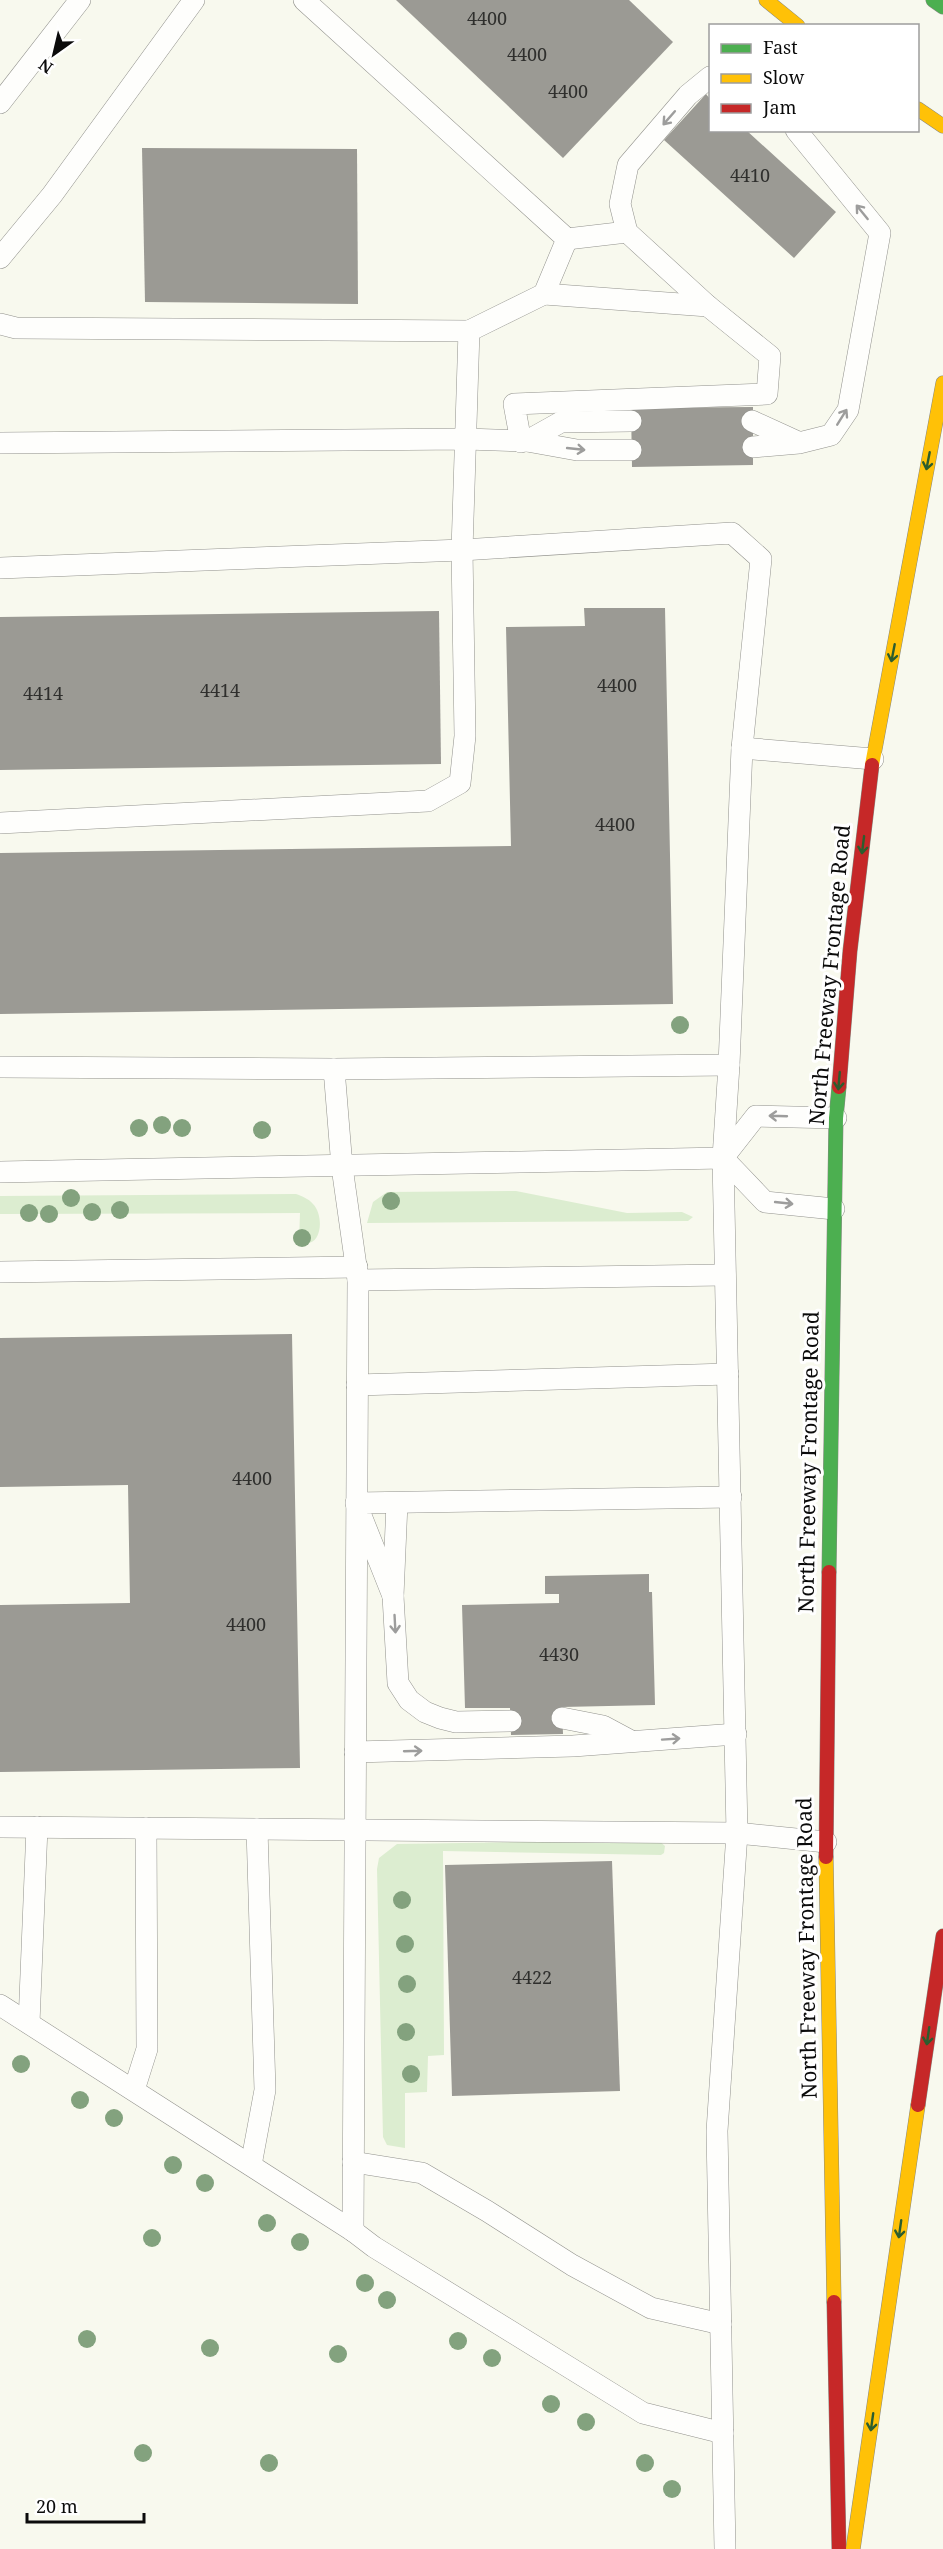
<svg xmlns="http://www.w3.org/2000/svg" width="943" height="2549" font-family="'Noto Serif',serif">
<rect width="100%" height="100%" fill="#f8f9ee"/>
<g fill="#dcedd0">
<polygon points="516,1191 627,1213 682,1212 693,1217 688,1221 367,1223 373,1202 387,1192"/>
<path d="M 296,1194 C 302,1196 309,1199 313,1204 C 325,1216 322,1251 299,1242 L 300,1213 L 0,1214 L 0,1196 Z"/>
<polygon points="658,1840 665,1846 664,1853 661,1855 443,1851 444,2055 428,2056 427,2092 405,2093 405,2148 387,2145 383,2137 377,1869 379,1858 397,1844"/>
</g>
<g fill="#9b9a94">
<polygon points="396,0 629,0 673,42 563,158"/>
<polygon points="706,94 710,99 710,130 746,130 836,212 794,258 664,140"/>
<polygon points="142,148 357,149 358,304 145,302"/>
<polygon points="753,407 753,465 632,467 631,408"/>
<polygon points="584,608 665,608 673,1004 0,1014 0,853 511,846 506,627 585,626"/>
<polygon points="439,611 441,764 0,770 0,617"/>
<polygon points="292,1334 300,1768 0,1772 0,1605 130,1603 128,1485 0,1487 0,1338"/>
<polygon points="649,1574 649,1592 652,1592 655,1705 562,1707 563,1734 511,1735 510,1708 465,1708 462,1605 559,1603 559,1594 545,1594 545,1576"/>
<polygon points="612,1861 620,2091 452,2096 445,1865"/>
</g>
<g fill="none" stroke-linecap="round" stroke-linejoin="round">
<g stroke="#92928d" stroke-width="22">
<g id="lane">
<polyline points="0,103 80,0"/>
<polyline points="567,239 627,232"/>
<polyline points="0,258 52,195 194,0"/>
<polyline points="544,294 708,306"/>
<polyline points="0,324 16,328 469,331"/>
<polyline points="752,421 798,442"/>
<polyline points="527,441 561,422 631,421"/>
<polyline points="521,442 514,404 767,394 770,356 708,306 627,232 620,204 628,165 688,95 710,77"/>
<polyline points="0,443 466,439 527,441 577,450 631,450"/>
<polyline points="753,447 799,443 831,435 848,410 880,233 796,130"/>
<polyline points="0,568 462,550 732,533 761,559 742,748 729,1065 723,1158 737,1833 717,2131 725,2549"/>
<polyline points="742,748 873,759"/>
<polyline points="0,823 428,801 460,783 465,736 462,550 469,331 544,294 567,239 304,0"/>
<polyline points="0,1067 334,1069 729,1065"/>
<polyline points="334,1069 342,1167 358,1280 353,2231"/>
<polyline points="723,1158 756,1116 836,1118"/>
<polyline points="0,1172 723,1158 765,1202 834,1209"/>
<polyline points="0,1272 357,1267"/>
<polyline points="358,1280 725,1275"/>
<polyline points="357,1385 728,1374"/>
<polyline points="397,1503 393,1596 398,1683 409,1700 425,1712 440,1718 456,1722 511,1721"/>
<polyline points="393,1596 356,1503 731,1497"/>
<polyline points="562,1718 603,1726 631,1741"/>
<polyline points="355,1752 573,1746 736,1734"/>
<polyline points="0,1827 737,1833 826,1842"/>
<polyline points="0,2005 353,2231 374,2247 635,2408 643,2413 723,2433"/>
<polyline points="29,2023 37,1827"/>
<polyline points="134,2090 147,2049 146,1828"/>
<polyline points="353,2162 422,2173 487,2211 572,2265 651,2308 721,2324"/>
<polyline points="251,2165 265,2090 257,1829"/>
</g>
</g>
<g stroke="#888984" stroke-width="15">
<g id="fast">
<polyline points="933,0 943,7"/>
<polyline points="829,1572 836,1118 839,1087"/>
</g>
</g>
<g stroke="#888984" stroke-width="15">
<g id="slow">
<polyline points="766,0 798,26"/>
<polyline points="918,109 943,126"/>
<polyline points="872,765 943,383"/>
<polyline points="826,1857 834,2302"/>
<polyline points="853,2549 918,2105"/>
</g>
</g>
<g stroke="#888984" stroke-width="15">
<g id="jam">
<polyline points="839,1087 850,951 872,765"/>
<polyline points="826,1857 829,1572"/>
<polyline points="918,2105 943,1936"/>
<polyline points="834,2302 839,2549"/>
</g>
</g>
<use href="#lane" stroke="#fefefc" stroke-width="21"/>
<use href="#fast" stroke="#4caf50" stroke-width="14"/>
<use href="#slow" stroke="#ffc107" stroke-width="14"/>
<use href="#jam" stroke="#c62828" stroke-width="14"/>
</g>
<g fill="#83a27e">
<circle cx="680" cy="1025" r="9"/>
<circle cx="162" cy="1125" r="9"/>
<circle cx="139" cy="1128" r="9"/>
<circle cx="182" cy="1128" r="9"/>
<circle cx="262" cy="1130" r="9"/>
<circle cx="71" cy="1198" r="9"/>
<circle cx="391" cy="1201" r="9"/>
<circle cx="120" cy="1210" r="9"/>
<circle cx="92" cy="1212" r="9"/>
<circle cx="29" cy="1213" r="9"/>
<circle cx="49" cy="1214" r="9"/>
<circle cx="302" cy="1238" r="9"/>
<circle cx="402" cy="1900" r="9"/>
<circle cx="405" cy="1944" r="9"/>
<circle cx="407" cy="1984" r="9"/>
<circle cx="406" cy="2032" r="9"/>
<circle cx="21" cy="2064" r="9"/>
<circle cx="411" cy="2074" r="9"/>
<circle cx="80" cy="2100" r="9"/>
<circle cx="114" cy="2118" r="9"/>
<circle cx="173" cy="2165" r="9"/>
<circle cx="205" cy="2183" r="9"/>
<circle cx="267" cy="2223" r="9"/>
<circle cx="152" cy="2238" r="9"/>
<circle cx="300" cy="2242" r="9"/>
<circle cx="365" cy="2283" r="9"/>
<circle cx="387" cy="2300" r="9"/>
<circle cx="87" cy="2339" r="9"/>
<circle cx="458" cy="2341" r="9"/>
<circle cx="210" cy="2348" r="9"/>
<circle cx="338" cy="2354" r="9"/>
<circle cx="492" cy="2358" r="9"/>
<circle cx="551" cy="2404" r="9"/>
<circle cx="586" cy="2422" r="9"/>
<circle cx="143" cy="2453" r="9"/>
<circle cx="269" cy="2463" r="9"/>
<circle cx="645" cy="2463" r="9"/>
<circle cx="672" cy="2489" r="9"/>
</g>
<defs><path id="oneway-shaft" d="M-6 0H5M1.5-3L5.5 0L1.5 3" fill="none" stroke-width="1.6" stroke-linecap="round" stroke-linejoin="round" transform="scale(1.5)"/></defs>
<g stroke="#9d9d9c">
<use href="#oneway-shaft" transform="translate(669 118) rotate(131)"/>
<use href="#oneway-shaft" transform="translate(862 212) rotate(-129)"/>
<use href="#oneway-shaft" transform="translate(842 417) rotate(-58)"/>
<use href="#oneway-shaft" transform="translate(576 449) rotate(6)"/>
<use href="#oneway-shaft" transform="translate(778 1116) rotate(-178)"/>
<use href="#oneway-shaft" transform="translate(784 1203) rotate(6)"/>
<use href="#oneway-shaft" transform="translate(395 1624) rotate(87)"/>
<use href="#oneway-shaft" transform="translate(671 1739) rotate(-4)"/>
<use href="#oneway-shaft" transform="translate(413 1751) rotate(-2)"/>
</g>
<g stroke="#2c5d2e">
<use href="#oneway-shaft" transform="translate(928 461) rotate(101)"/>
<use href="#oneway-shaft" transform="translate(893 653) rotate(101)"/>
<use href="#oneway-shaft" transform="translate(863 845) rotate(97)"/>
<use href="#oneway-shaft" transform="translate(839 1081) rotate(95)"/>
<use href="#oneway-shaft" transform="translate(928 2036) rotate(98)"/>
<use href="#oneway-shaft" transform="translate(900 2229) rotate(98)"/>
<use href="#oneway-shaft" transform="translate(872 2422) rotate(98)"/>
</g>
<g text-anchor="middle" stroke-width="6" stroke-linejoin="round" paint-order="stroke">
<g font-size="18" fill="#2f2f2d">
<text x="487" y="25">4400</text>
<text x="527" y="61">4400</text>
<text x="568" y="98">4400</text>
<text x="750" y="182">4410</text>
<text x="617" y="692">4400</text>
<text x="220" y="697">4414</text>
<text x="43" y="700">4414</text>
<text x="615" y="831">4400</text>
<text x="252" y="1485">4400</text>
<text x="246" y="1631">4400</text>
<text x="559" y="1661">4430</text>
<text x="532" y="1984">4422</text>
</g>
<g font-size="21" fill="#0b0b0b" stroke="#fff">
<text transform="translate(830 975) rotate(-85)" y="7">North Freeway Frontage Road</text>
<text transform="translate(809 1462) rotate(-89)" y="7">North Freeway Frontage Road</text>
<text transform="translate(807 1948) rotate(-91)" y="7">North Freeway Frontage Road</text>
</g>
</g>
<rect x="709" y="24" width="210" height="108" fill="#ffffff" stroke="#9d9d9d" stroke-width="1.5"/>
<rect x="721" y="44" width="30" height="9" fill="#4caf50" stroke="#9d9d9d" stroke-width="1.5"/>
<text x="763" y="54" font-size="18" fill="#0b0b0b">Fast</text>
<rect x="721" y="74" width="30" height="9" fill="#ffc107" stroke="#9d9d9d" stroke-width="1.5"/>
<text x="763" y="84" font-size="18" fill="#0b0b0b">Slow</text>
<rect x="721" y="104" width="30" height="9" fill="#c62828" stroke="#9d9d9d" stroke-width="1.5"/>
<text x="763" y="114" font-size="18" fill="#0b0b0b">Jam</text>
<g transform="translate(54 54) rotate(214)" stroke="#ffffff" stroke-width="4.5" paint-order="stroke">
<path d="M0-4.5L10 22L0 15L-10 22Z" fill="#0b0b0b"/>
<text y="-9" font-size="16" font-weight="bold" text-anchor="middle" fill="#0b0b0b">N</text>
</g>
<path d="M27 2513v9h117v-9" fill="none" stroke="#0b0b0b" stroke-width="3"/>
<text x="36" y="2513" font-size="18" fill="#0b0b0b" stroke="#ffffff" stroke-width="4.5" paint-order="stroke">20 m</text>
</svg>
